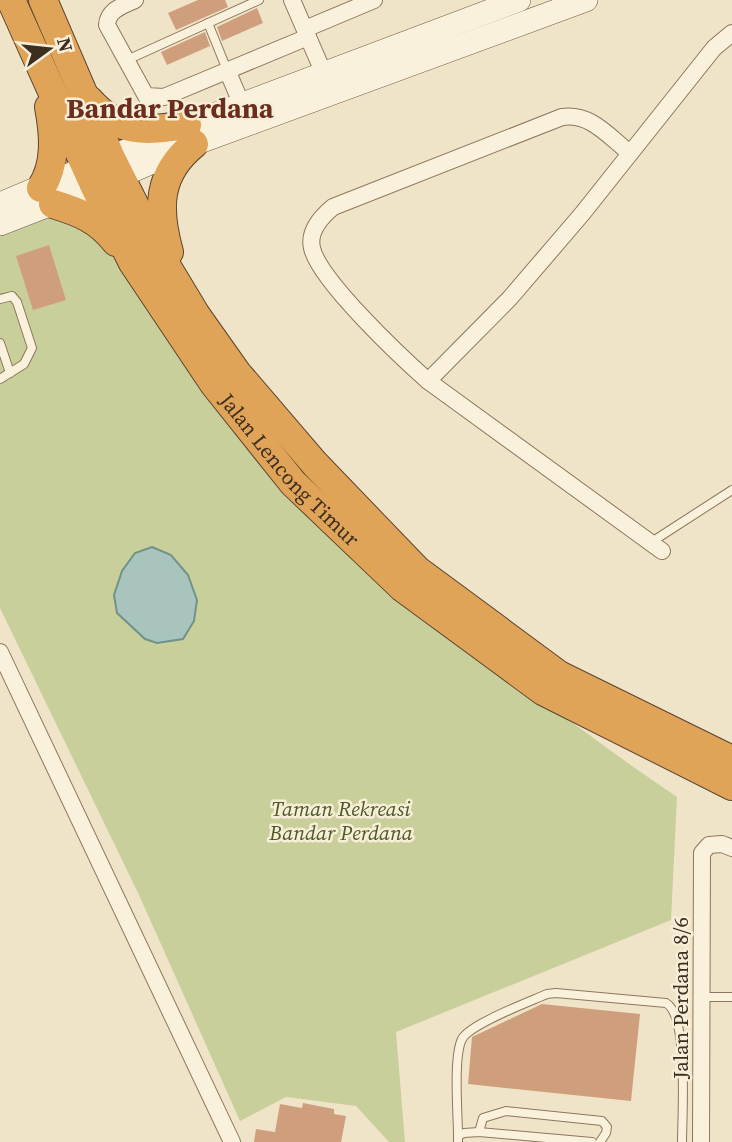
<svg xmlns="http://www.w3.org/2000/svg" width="732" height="1142" font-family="'Source Serif 4',serif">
<rect width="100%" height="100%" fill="#f0e4c8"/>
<polygon fill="#c9cf9b" points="54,212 98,232 169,336 450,634 632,766 677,797 671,920 396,1032 405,1142 389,1142 356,1106 286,1097 240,1121 139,895 0,608 0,234"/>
<polygon fill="#a9c4bc" stroke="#6f938a" stroke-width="2" points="152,547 171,555 188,575 197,600 194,621 183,639 157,643 145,639 117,613 114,595 122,571 135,553"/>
<g fill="#cf9f7d">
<polygon points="198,0 225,0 228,7 176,30 168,13"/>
<polygon points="257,8 263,23 222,41 217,27"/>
<polygon points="205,32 210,46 167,65 161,52"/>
<polygon points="49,245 66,300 33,310 16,256"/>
<polygon points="542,1004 640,1014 631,1101 468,1084 472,1037"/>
<polygon points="303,1103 334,1109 334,1114 346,1116 341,1142 254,1142 256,1129 275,1132 280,1104 302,1108"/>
</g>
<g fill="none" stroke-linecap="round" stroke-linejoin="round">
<g stroke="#8d765c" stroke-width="10">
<g id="lane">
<polyline points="208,23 227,70"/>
<polyline points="127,60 259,0"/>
<polyline points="0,299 12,296 17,302 32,348 24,364 0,379"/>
<polyline points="0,343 10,373"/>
<polyline points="650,543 732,490"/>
<polyline points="702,997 732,997"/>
<polyline points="479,1132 483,1118 506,1111 602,1121 607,1127 606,1133 600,1142"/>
<path d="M 458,1136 C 458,1114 453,1057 462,1039 C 470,1024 529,1002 547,994 L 556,993 L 666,1003 C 689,1016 682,1115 682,1142"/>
<polyline points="458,1142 458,1136 464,1133 479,1132 592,1142"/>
</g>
</g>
<g stroke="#8d765c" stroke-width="18">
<g id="street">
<path d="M 135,0 C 122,6 108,10 107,25 L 146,96 L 164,97 L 308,37"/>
<polyline points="292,0 324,74"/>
<polyline points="305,29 374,0"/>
<polyline points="227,70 242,105"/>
<path d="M 630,153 C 608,136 591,113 562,117 L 333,207 C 321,217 308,231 312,248 C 319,280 401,357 428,381 L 662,551"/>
<polyline points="428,381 510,298 582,214 714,48 732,33"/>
<polyline points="0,652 232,1142"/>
<polyline points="701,1142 702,853 709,845 722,844 732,848"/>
</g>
</g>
<g stroke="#6f573f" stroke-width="24">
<g id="secondary">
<polyline points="0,204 187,125 519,0"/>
<polyline points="0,224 95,187 194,144 586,0"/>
</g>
</g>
<g stroke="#5b4430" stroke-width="30">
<g id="highway">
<path id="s1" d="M 11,0 L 95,187 L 133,263 L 214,384 L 293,483 L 403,588 L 543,691 L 732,786"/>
<polyline points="43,0 111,158 158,252 196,315 237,373 315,464 417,570 559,675 732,760"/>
<path d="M 89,100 C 120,135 145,131 187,125"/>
<path d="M 41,188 C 57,164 54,134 49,107"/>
<path d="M 53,204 C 79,212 98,219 116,242"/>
<path d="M 169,252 C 157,209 157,174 194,144"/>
</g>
</g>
<use href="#lane" stroke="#faf1dc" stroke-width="8"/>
<use href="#street" stroke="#faf1dc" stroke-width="16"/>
<use href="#secondary" stroke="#faf1dc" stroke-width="23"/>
<use href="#highway" stroke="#e0a458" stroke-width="28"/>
</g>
<g text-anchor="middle" stroke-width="5" stroke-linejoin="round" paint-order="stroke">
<g font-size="21" fill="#3d2e20" stroke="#f7eed8">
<text dy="7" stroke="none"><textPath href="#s1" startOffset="550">Jalan Lencong Timur</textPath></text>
<text transform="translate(681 998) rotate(-90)" y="7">Jalan Perdana 8/6</text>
</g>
<g font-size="21" font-style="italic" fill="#4d5a26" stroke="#f7eed8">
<text x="341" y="816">Taman Rekreasi<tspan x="341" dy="24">Bandar Perdana</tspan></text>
</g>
<g font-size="28" font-weight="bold" fill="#6b2e1e" stroke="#f7eed8">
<text x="170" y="118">Bandar Perdana</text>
</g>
</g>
<g transform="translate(49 49) rotate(75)" stroke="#f7eed8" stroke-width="5" paint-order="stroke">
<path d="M0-5L12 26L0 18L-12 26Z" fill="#3d2e20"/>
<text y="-10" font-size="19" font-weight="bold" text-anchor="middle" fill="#3d2e20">N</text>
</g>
</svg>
